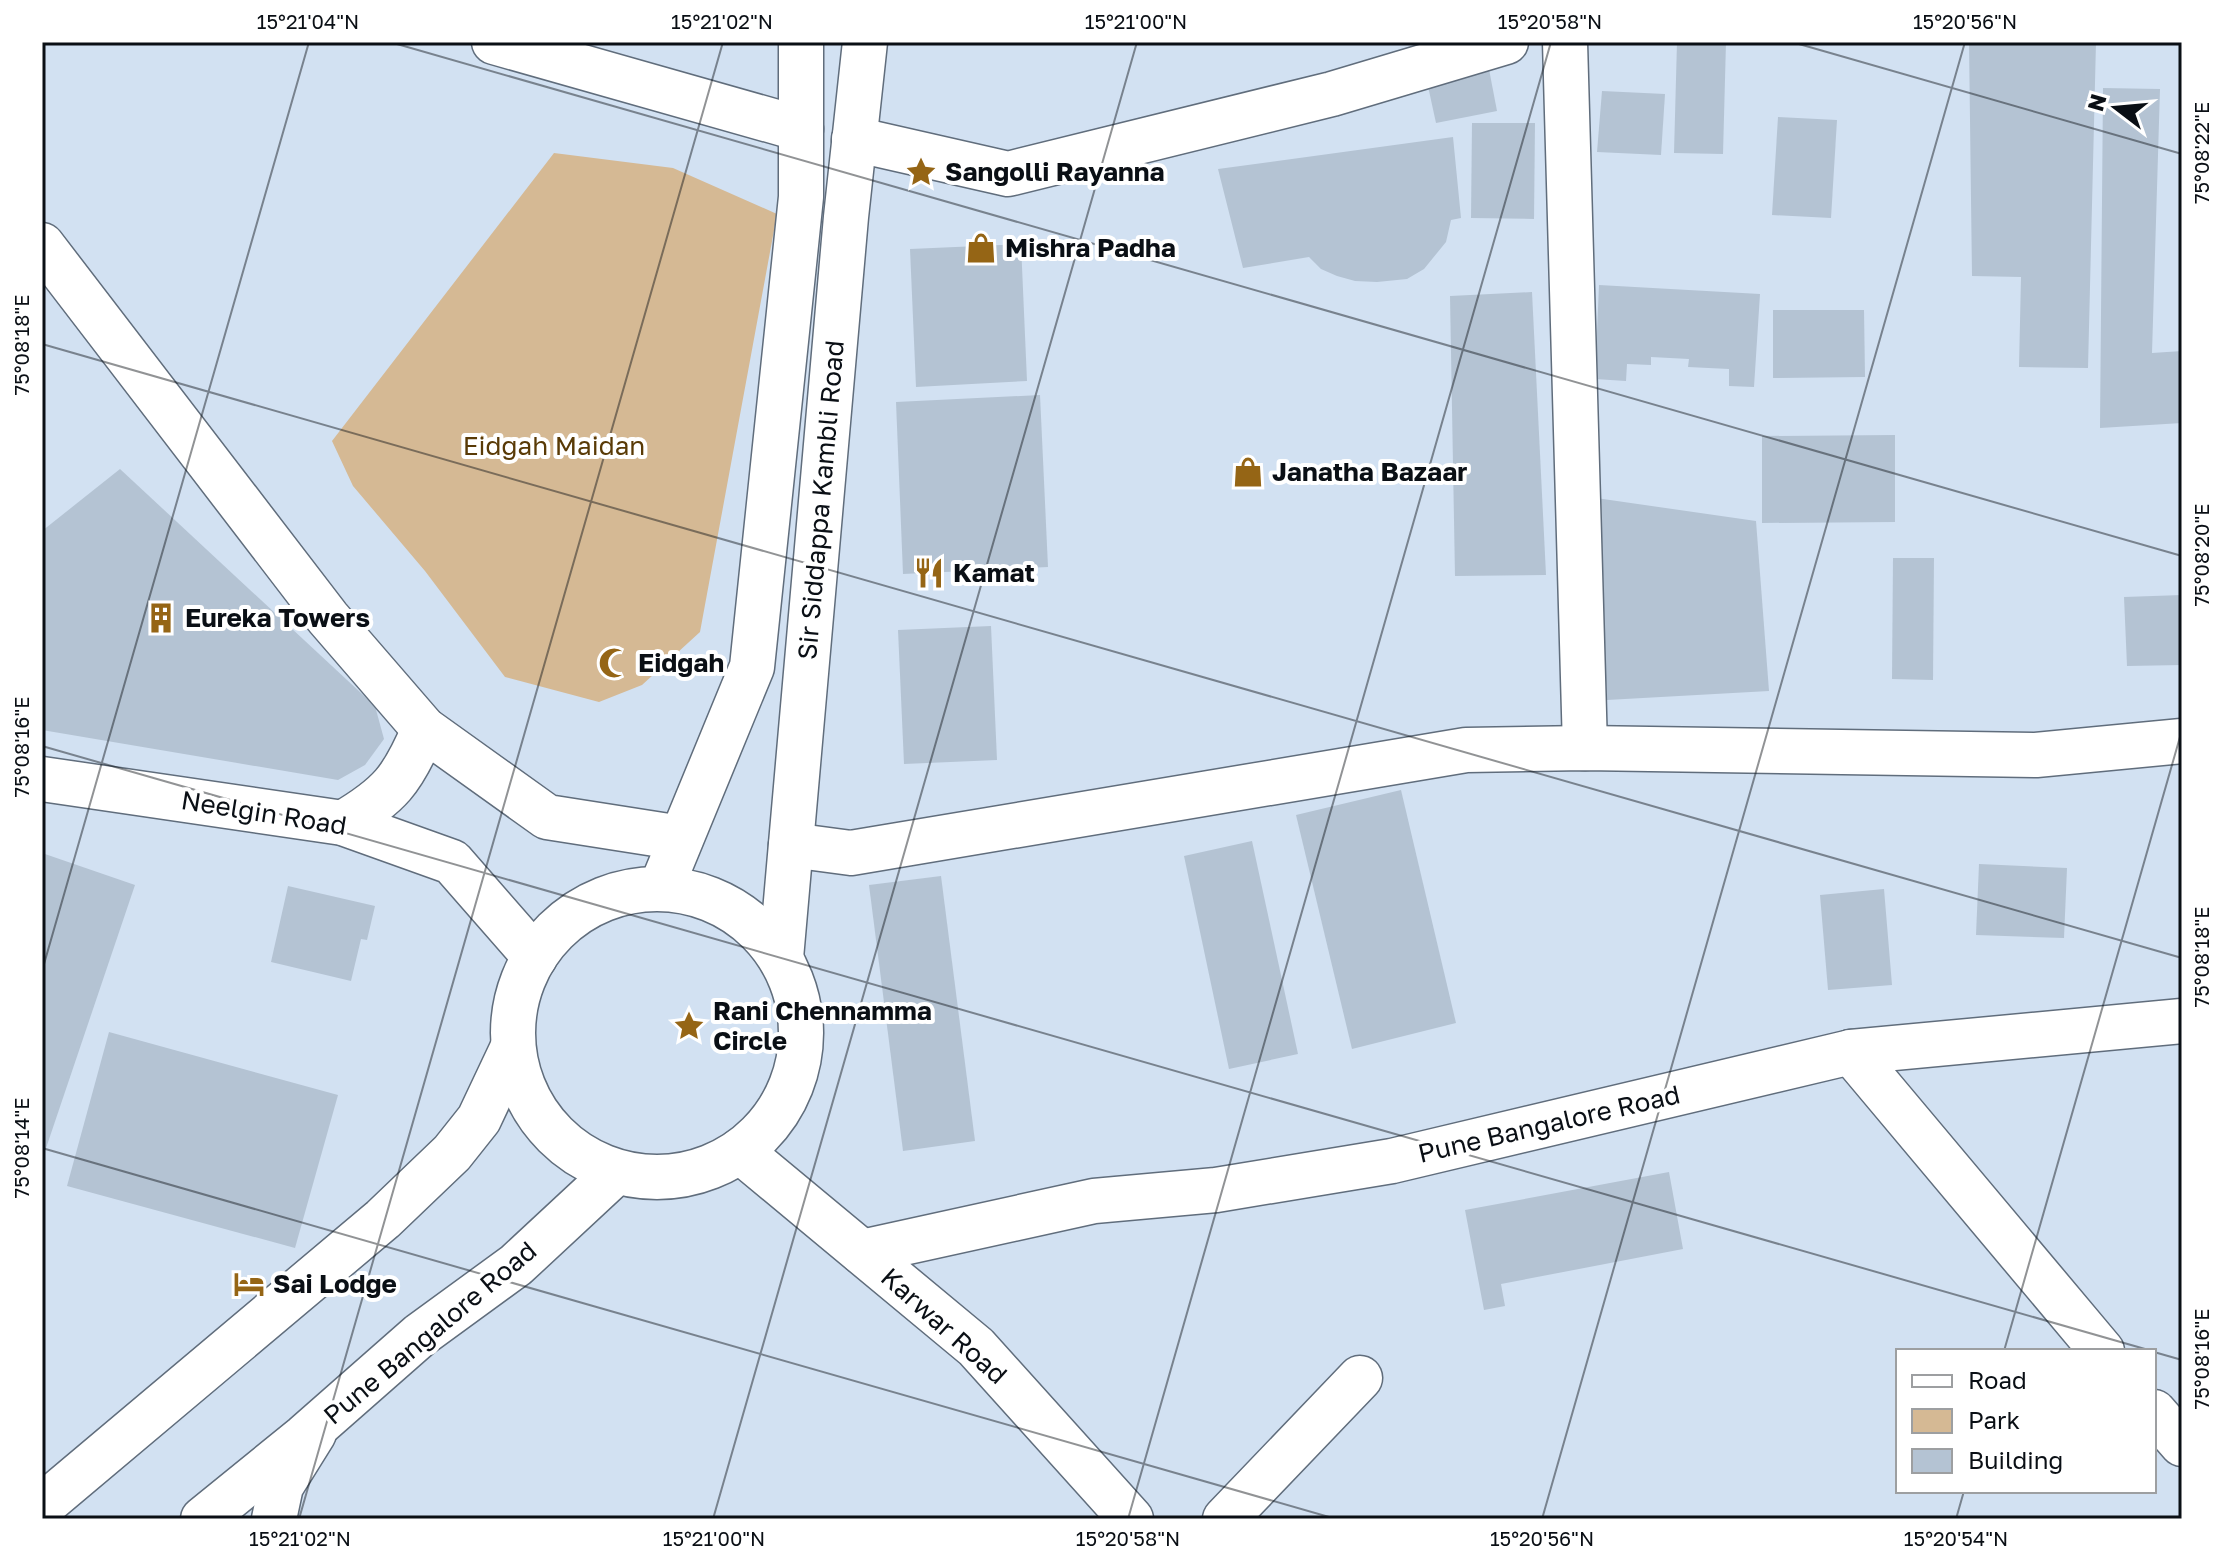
<svg xmlns="http://www.w3.org/2000/svg" width="2224" height="1561" font-family="'Golos Text',sans-serif">
<rect width="100%" height="100%" fill="#d2e1f2"/>
<polygon fill="#d5b994" points="554,153 673,168 777,214 700,632 642,685 599,702 505,677 425,571 353,486 332,441"/>
<g fill="#b4c3d3">
<polygon points="1677,42 1726,42 1723,154 1674,153"/>
<polygon points="1969,42 2096,42 2088,368 2019,367 2021,277 1972,276"/>
<polygon points="1488,64 1497,111 1436,123 1426,77"/>
<polygon points="2103,88 2160,89 2152,353 2182,351 2182,423 2100,428"/>
<polygon points="1602,91 1665,94 1661,155 1597,152"/>
<polygon points="1778,117 1837,120 1831,218 1772,215"/>
<polygon points="1472,123 1535,123 1534,219 1471,218"/>
<polygon points="1453,137 1461,218 1451,220 1446,242 1424,269 1407,279 1377,282 1355,281 1337,276 1321,269 1309,257 1243,268 1218,169"/>
<polygon points="1021,244 1027,381 916,387 910,249"/>
<polygon points="1599,285 1760,294 1754,387 1729,386 1729,369 1688,367 1689,359 1651,357 1651,365 1627,364 1626,381 1595,379"/>
<polygon points="1532,292 1546,575 1455,576 1450,296"/>
<polygon points="1773,310 1864,310 1865,377 1773,378"/>
<polygon points="1040,395 1048,567 903,574 896,402"/>
<polygon points="1895,435 1895,522 1762,523 1762,436"/>
<polygon points="120,469 375,706 384,739 365,765 338,780 42,730 42,531"/>
<polygon points="1596,498 1756,521 1769,691 1607,700"/>
<polygon points="1893,558 1934,558 1933,680 1892,679"/>
<polygon points="2182,595 2182,665 2127,666 2124,597"/>
<polygon points="991,626 997,760 904,764 898,630"/>
<polygon points="1401,790 1456,1023 1352,1049 1296,815"/>
<polygon points="1252,841 1298,1054 1229,1069 1184,856"/>
<polygon points="42,853 135,885 43,1157 42,1157"/>
<polygon points="1979,864 2067,868 2064,938 1976,935"/>
<polygon points="941,876 975,1141 903,1151 869,885"/>
<polygon points="288,886 375,906 367,940 361,939 351,981 271,962"/>
<polygon points="1884,889 1892,985 1828,990 1820,895"/>
<polygon points="109,1032 338,1095 295,1248 67,1186"/>
<polygon points="1669,1172 1683,1249 1501,1284 1505,1306 1484,1310 1465,1210"/>
</g>
<g fill="none" stroke-linecap="round" stroke-linejoin="round">
<g stroke="#606d7c" stroke-width="47">
<g id="minor">
<polyline points="1565,42 1585,748"/>
<polyline points="854,139 1008,174 1332,94 1506,42"/>
<polyline points="42,779 343,823 452,862 535,957"/>
<polyline points="791,845 851,853 1466,750 1585,748 2036,755 2182,741"/>
<polyline points="1851,1052 2182,1021"/>
<polyline points="274,1519 281,1486 314,1433"/>
<polyline points="1225,1519 1360,1378"/>
</g>
</g>
<g stroke="#606d7c" stroke-width="47">
<g id="major">
<polyline points="494,42 801,129"/>
<polyline points="42,245 328,618 424,729 547,817 681,838"/>
<path d="M 343,823 C 389,796 403,780 424,729"/>
<polyline points="862,1252 1094,1201 1216,1190 1392,1161 1851,1052 2102,1351"/>
<polyline points="2154,1412 2182,1444"/>
<polyline points="42,1506 383,1219 452,1153 479,1119 513,1047"/>
<polyline points="203,1519 304,1437 420,1335 516,1265 615,1173"/>
</g>
</g>
<g stroke="#606d7c" stroke-width="47">
<g id="highway">
<polyline points="661,888 752,667 801,197 801,42"/>
<circle cx="657" cy="1033" r="144"/>
<polyline points="781,958 846,217 865,42"/>
<polyline points="740,1151 976,1347 1131,1519"/>
</g>
</g>
<use href="#minor" stroke="#fff" stroke-width="44"/>
<use href="#major" stroke="#fff" stroke-width="44"/>
<use href="#highway" stroke="#fff" stroke-width="44"/>
</g>
<path fill="none" stroke="#0a0f15" stroke-width="2" stroke-opacity="0.45" d="M 390,42 L 2182,556M 1792,42 L 2182,154M 42,344 L 2182,958M 42,746 L 2152,1351M 42,971 L 309,42M 42,1148 L 1336,1519M 2004,1351 L 2182,730M 2154,1352 L 2182,1360M 299,1519 L 723,42M 713,1519 L 1137,42M 1128,1519 L 1551,42M 1542,1519 L 1965,42M 1956,1519 L 1964,1491"/>
<defs>
<g id="sight-bare" transform="scale(2.4)"><path d="M0-6L1.8-2.2L6-1.7L2.9 1.2L3.7 5.4L0 3.3L-3.7 5.4L-2.9 1.2L-6-1.7L-1.8-2.2Z" fill="#956515" stroke="#fff" stroke-width="2.5" paint-order="stroke"/></g>
<g id="shop-bare" transform="scale(2.4)"><path d="M-5-2.5h2.3a2.7 3.5 0 0 1 5.4 0H5L5.5 6h-11ZM-1.5-2.5h3a1.5 2.3 0 0 0-3 0Z" fill="#956515" stroke="#fff" stroke-width="2.5" paint-order="stroke"/></g>
<g id="restaurant-bare" transform="scale(2.4)"><path d="M-5-6h1v4h1v-4h1v4h1v-4h1v5L-1.5 .5V6h-2V.5L-5-1ZM5-6V6H3V1.5H1.5Q1.5-4 5-6Z" fill="#956515" stroke="#fff" stroke-width="2.5" paint-order="stroke"/></g>
<g id="building-bare" transform="scale(2.4)"><path d="M-4-6H4V6H1V3H-1V6H-4ZM-2.5-4.3h1.7v1.8h-1.7ZM.8-4.3h1.7v1.8H.8ZM-2.5-1h1.7V.8h-1.7ZM.8-1h1.7V.8H.8Z" fill="#956515" stroke="#fff" stroke-width="2.5" paint-order="stroke"/></g>
<g id="mosque-bare" transform="scale(2.4)"><path d="M3.5-4.9A6 6 0 1 0 3.5 4.9A5 5 0 1 1 3.5-4.9Z" fill="#956515" stroke="#fff" stroke-width="2.5" paint-order="stroke"/></g>
<g id="hotel-bare" transform="scale(2.4)"><path d="M-6-4.5h1.5V1H6V5H4.5V3h-9V5H-6ZM-4 0a1.8 1.8 0 1 1 3.6 0ZM.5 0V-2.5h3Q6-2.5 6 0Z" fill="#956515" stroke="#fff" stroke-width="2.5" paint-order="stroke"/></g>
</defs>
<g fill-rule="evenodd">
<use href="#sight-bare" x="921" y="172"/>
<use href="#shop-bare" x="981" y="248"/>
<use href="#shop-bare" x="1248" y="472"/>
<use href="#restaurant-bare" x="929" y="573"/>
<use href="#building-bare" x="161" y="618"/>
<use href="#mosque-bare" x="614" y="663"/>
<use href="#sight-bare" x="689" y="1026"/>
<use href="#hotel-bare" x="249" y="1284"/>
</g>
<g text-anchor="middle" stroke-width="8" stroke-linejoin="round" paint-order="stroke">
<g font-size="26" font-weight="bold" fill="#0a0f15" stroke="#fff" text-anchor="start">
<text x="945" y="181">Sangolli Rayanna</text>
<text x="1005" y="257">Mishra Padha</text>
<text x="1272" y="481">Janatha Bazaar</text>
<text x="953" y="582">Kamat</text>
<text x="185" y="627">Eureka Towers</text>
<text x="638" y="672">Eidgah</text>
<text x="713" y="1020">Rani Chennamma<tspan x="713" dy="30">Circle</tspan></text>
<text x="273" y="1293">Sai Lodge</text>
</g>
<g font-size="26" fill="#593a06" stroke="#fff">
<text x="554" y="455">Eidgah Maidan</text>
</g>
<g font-size="26" fill="#0a0f15" stroke="#fff">
<text transform="translate(821 500) rotate(-85)" y="9">Sir Siddappa Kambli Road</text>
<text transform="translate(264 813) rotate(9)" y="9">Neelgin Road</text>
<text transform="translate(1549 1124) rotate(-13)" y="9">Pune Bangalore Road</text>
<text transform="translate(944 1326) rotate(42)" y="9">Karwar Road</text>
<text transform="translate(430 1333) rotate(-40)" y="9">Pune Bangalore Road</text>
</g>
</g>
<rect width="2224" height="1561" fill="none" stroke="#ffffff" stroke-width="88"/>
<rect x="1896" y="1349" width="260" height="144" fill="#ffffff" stroke="#9d9fa1" stroke-width="2"/>
<rect x="1912" y="1375" width="40" height="12" fill="#ffffff" stroke="#9d9fa1" stroke-width="2"/>
<text x="1968" y="1389" font-size="24" fill="#0a0f15">Road</text>
<rect x="1912" y="1409" width="40" height="24" fill="#d5b994" stroke="#9d9fa1" stroke-width="2"/>
<text x="1968" y="1429" font-size="24" fill="#0a0f15">Park</text>
<rect x="1912" y="1449" width="40" height="24" fill="#b4c3d3" stroke="#9d9fa1" stroke-width="2"/>
<text x="1968" y="1469" font-size="24" fill="#0a0f15">Building</text>
<g transform="translate(2116 108) rotate(286)" stroke="#ffffff" stroke-width="6" paint-order="stroke">
<path d="M0-6L14 30L0 20L-14 30Z" fill="#0a0f15"/>
<text y="-12" font-size="22" font-weight="bold" text-anchor="middle" fill="#0a0f15">N</text>
</g>
<rect x="44" y="44" width="2136" height="1473" fill="none" stroke="#0a0f15" stroke-width="3"/>
<g font-size="20" text-anchor="middle" fill="#0a0f15">
<text x="308" y="29">15°21'04"N</text>
<text x="722" y="29">15°21'02"N</text>
<text x="1136" y="29">15°21'00"N</text>
<text x="1550" y="29">15°20'58"N</text>
<text x="1965" y="29">15°20'56"N</text>
<text transform="translate(2202 153) rotate(-90)" y="7">75°08'22"E</text>
<text transform="translate(22 345) rotate(-90)" y="7">75°08'18"E</text>
<text transform="translate(2202 555) rotate(-90)" y="7">75°08'20"E</text>
<text transform="translate(22 747) rotate(-90)" y="7">75°08'16"E</text>
<text transform="translate(2202 957) rotate(-90)" y="7">75°08'18"E</text>
<text transform="translate(22 1148) rotate(-90)" y="7">75°08'14"E</text>
<text transform="translate(2202 1359) rotate(-90)" y="7">75°08'16"E</text>
<text x="300" y="1546">15°21'02"N</text>
<text x="714" y="1546">15°21'00"N</text>
<text x="1128" y="1546">15°20'58"N</text>
<text x="1542" y="1546">15°20'56"N</text>
<text x="1956" y="1546">15°20'54"N</text>
</g>
</svg>
